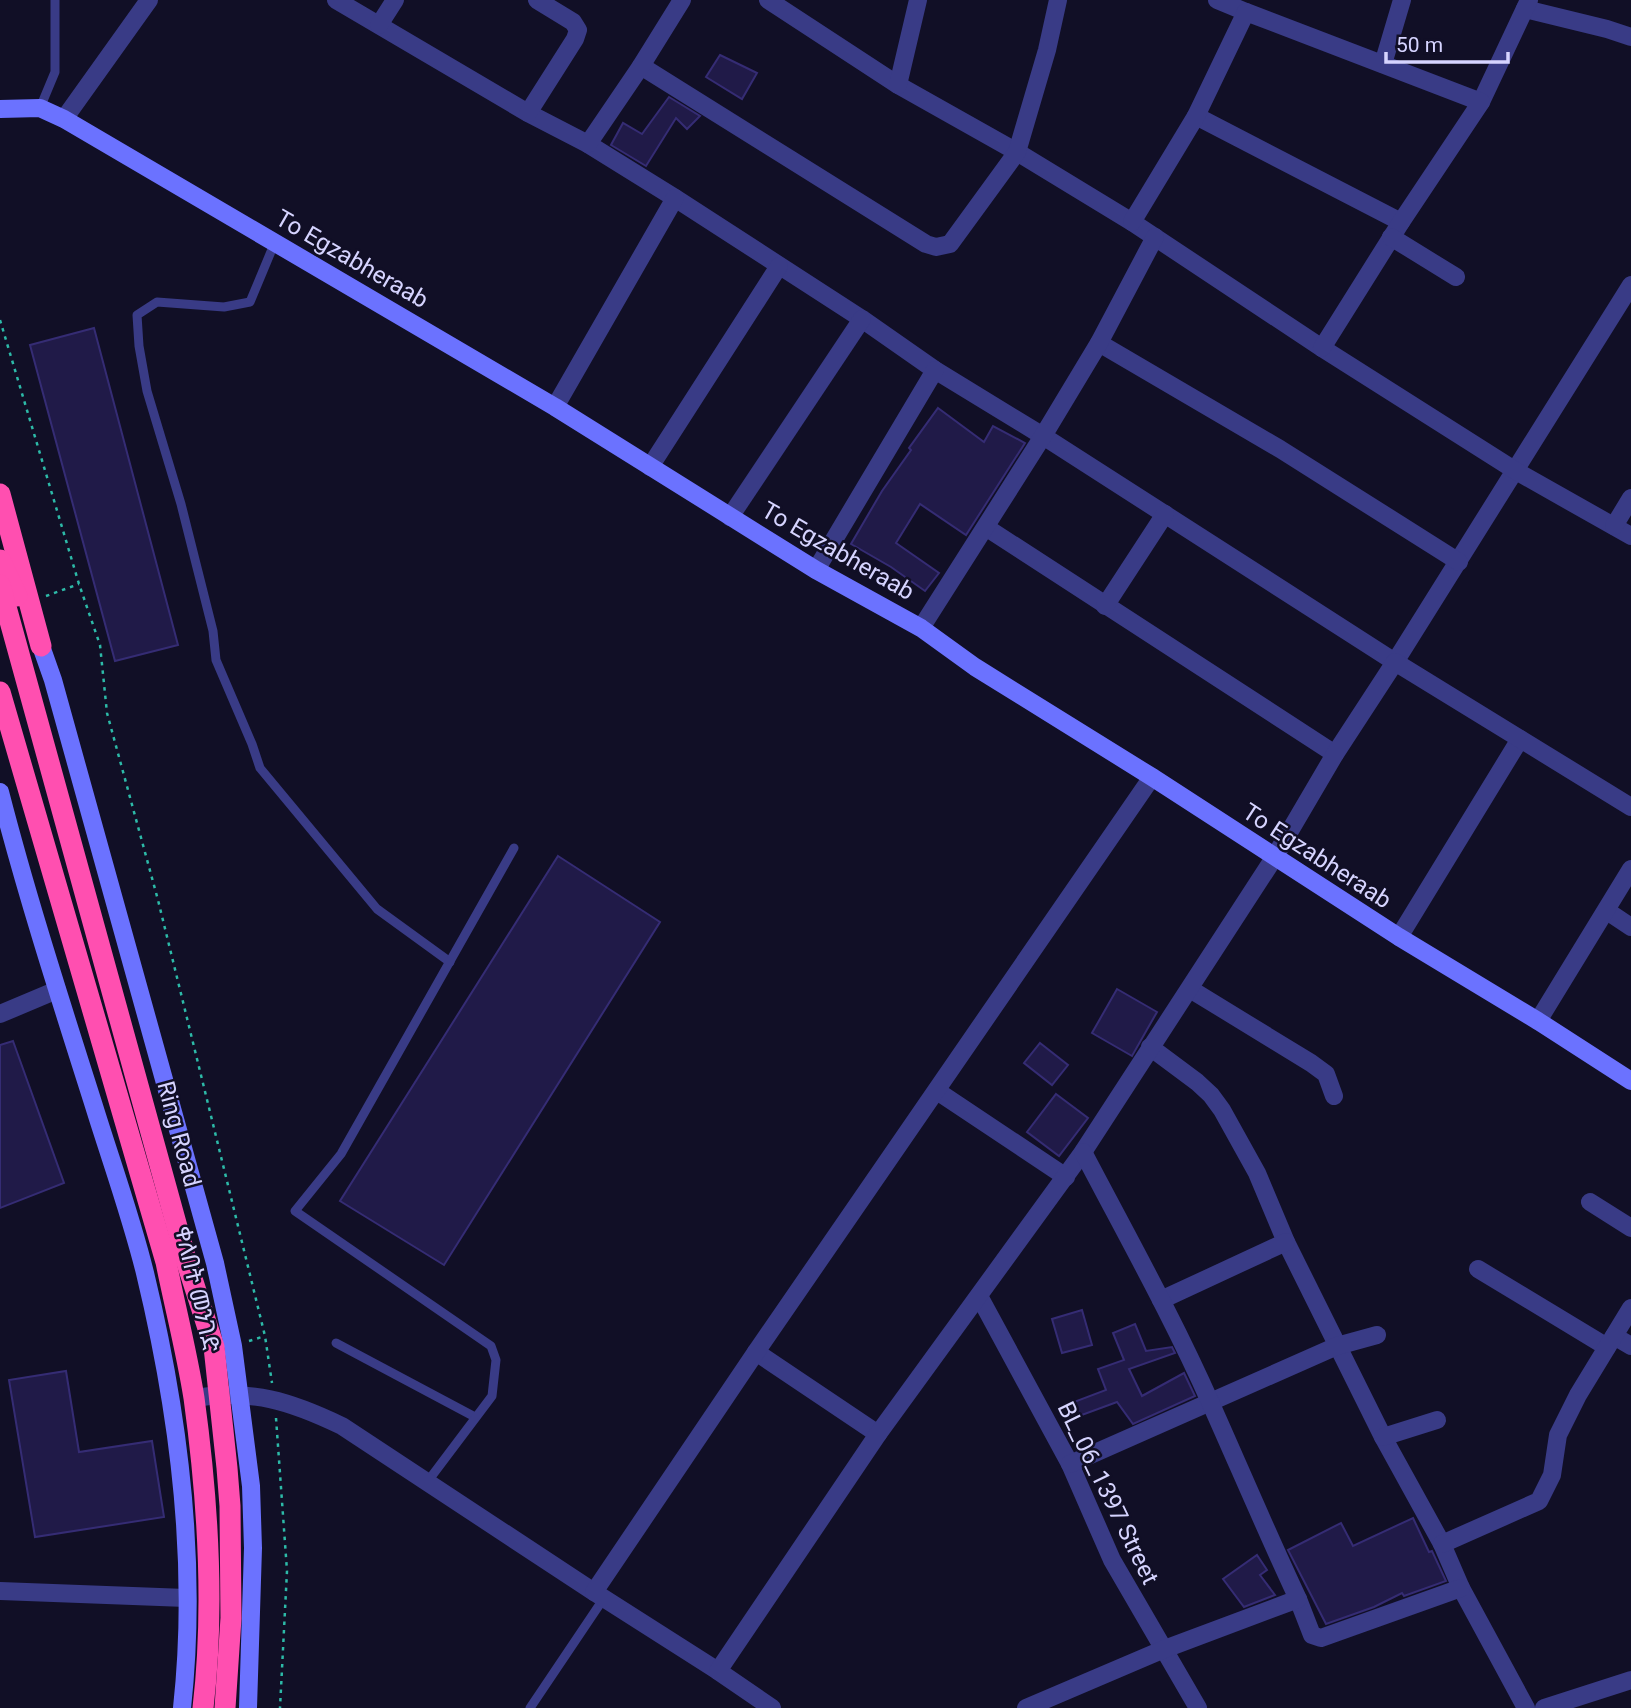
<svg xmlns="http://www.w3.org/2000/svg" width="1631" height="1708" font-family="Roboto,'Noto Sans Ethiopic',sans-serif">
<rect width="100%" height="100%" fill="#110f26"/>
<g fill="#201a48" stroke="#352c74" stroke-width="2">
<polygon points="720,55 757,73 742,99 706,77"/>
<polygon points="669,97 700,116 687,129 676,118 646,166 611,145 623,123 642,134"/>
<polygon points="94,328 178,645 115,661 30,345"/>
<polygon points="938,408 984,442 993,426 1025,443 966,535 920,504 896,543 939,573 925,591 891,567 851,544 882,491 911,450 909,448"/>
<polygon points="558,856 660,922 444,1265 340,1201"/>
<polygon points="1117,989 1157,1012 1132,1056 1092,1033"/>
<polygon points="13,1041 64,1183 0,1208 0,1045"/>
<polygon points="1040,1043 1068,1065 1052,1085 1024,1063"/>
<polygon points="1056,1094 1088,1118 1059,1156 1027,1132"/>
<polygon points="1082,1310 1092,1345 1062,1353 1052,1319"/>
<polygon points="1135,1324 1146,1351 1172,1347 1175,1353 1129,1369 1142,1396 1184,1373 1195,1396 1133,1424 1117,1402 1071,1419 1066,1405 1106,1390 1098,1369 1124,1360 1113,1333"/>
<polygon points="66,1371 79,1452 152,1441 164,1517 35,1537 9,1380"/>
<polygon points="1413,1518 1429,1552 1432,1551 1446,1581 1404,1596 1402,1593 1374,1607 1326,1624 1288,1550 1341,1523 1353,1546"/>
<polygon points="1257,1555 1267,1570 1260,1575 1275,1595 1244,1607 1223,1579"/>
</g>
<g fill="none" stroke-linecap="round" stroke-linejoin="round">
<g stroke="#2dbaa8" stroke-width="2.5" stroke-dasharray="3.5 5" stroke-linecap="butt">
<polyline points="0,320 79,584 100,645 107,713 158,900 265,1336 272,1383"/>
<polyline points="46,596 79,584"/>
<polyline points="249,1341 265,1336"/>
<polyline points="276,1418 287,1571 280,1708"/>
</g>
<g stroke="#393b86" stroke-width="9">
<polyline points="40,108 55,72 55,0"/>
<polyline points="275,242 250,302 224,307 157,302 137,315 139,346 147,391 181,504 213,631 216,660 252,744 260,768 377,909 450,962"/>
<polyline points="336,1343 475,1417"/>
<polyline points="428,1481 492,1396 496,1360 491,1346 295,1211 341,1154 514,848"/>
<polyline points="530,1708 604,1598"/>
</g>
<g stroke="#393b86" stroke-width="18">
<polyline points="336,0 528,113 588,144 675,198 862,319 935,370 1043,436 1395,662 1631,285"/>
<polyline points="768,0 898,85 1017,152 1132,222 1322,348 1516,471 1631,536"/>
<polyline points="1217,0 1246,12"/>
<polyline points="1525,9 1607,29 1631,37"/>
<polyline points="379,25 395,0"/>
<polyline points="1383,64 1402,0"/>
<polyline points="641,66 926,244 936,247 950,244 1017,152 1047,50 1058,0"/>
<polyline points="898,85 918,0"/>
<polyline points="1481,102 1529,0"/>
<polyline points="528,113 575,39 578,30 573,22 537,0"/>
<polyline points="1196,116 1401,222"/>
<polyline points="64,119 149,0"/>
<polyline points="588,144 641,66 682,0"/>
<polyline points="1132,222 1196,116 1246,12 1481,102 1401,222 1322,348"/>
<polyline points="1391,237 1456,277"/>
<polyline points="1099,343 1280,449 1459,562"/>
<polyline points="555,407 675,198"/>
<polyline points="650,467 779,266"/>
<polyline points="730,517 862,319"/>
<polyline points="1614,526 1631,498"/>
<polyline points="987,528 1335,754"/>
<polyline points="816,570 935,370"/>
<polyline points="1105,606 1165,514"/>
<polyline points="921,628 1043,436 1099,343 1155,237"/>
<polyline points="1607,911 1631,927"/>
<polyline points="1399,937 1520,739"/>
<polyline points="1190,989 1311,1063 1326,1074 1334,1096"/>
<polyline points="0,1014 57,990"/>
<polyline points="1538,1021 1631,869"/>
<polyline points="1150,1047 1197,1082 1211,1095 1222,1110 1257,1173 1286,1242 1383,1437 1442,1544 1461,1588 1526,1708"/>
<polyline points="937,1091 1066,1177"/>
<polyline points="1590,1202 1631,1228"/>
<polyline points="1478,1269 1607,1347"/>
<polyline points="979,1296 1070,1464 1112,1560 1198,1708"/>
<polyline points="1161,1300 1286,1242"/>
<polyline points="1614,1336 1631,1346"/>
<polyline points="756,1352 878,1434"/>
<path d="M 194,1398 C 252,1389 290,1401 342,1426 L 594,1592"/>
<polyline points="1383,1437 1437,1420"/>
<polyline points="1070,1464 1337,1346 1377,1335"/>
<polyline points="1442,1544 1539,1501 1552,1475 1558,1435 1578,1395 1631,1308"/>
<polyline points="0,1591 186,1598"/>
<polyline points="1298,1599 1312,1635 1321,1638 1461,1588"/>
<polyline points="718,1671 594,1592 756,1352 1152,777"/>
<polyline points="772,1708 718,1671 878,1434 1083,1152 1274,858 1335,754 1395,662 1631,807"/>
<path d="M 1026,1708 L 1162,1650 L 1298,1599 C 1268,1535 1240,1469 1211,1404 C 1173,1318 1127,1236 1083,1152"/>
<polyline points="1544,1708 1631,1680"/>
</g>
<g stroke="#6b72ff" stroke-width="18">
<polyline points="0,109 40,108 64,119 555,407 816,570 921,628 975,667 1152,777 1399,937 1538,1021 1631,1081"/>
<polyline points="41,646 53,680 215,1263 233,1346 251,1486 253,1548 248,1708"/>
<path d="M 0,792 C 27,897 61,1002 94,1106 C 111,1161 131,1216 145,1273 C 179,1414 198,1563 182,1708"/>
</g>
<g stroke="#ff4fb0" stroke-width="21">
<polyline points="0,494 41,646"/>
<polyline points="0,560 17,596"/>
<polyline points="0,585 187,1263 214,1347 227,1468 230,1506 231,1618 225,1708"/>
<path d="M 0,692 L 166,1262 C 175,1307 187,1353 194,1398 C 208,1500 215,1606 203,1708"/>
</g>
</g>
<g text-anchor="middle" stroke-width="5" stroke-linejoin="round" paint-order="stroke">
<g font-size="24" fill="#d6d4ff" stroke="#110f26">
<text transform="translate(352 259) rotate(30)" y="8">To Egzabheraab</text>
<text transform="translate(838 551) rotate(30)" y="8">To Egzabheraab</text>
<text transform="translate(1317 856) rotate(33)" y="8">To Egzabheraab</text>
<text transform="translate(179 1134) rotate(75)" y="8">Ring Road</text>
<text transform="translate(197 1289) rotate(77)" y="8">ቀለበት መንገድ</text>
<text transform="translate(1108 1493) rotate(64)" y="8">BL_06_1397 Street</text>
</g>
</g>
<path d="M1386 52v10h122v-10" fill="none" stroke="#d6d4ff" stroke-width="3.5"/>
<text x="1396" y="52" font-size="21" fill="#d6d4ff" stroke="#110f26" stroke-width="5" paint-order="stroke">50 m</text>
</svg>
